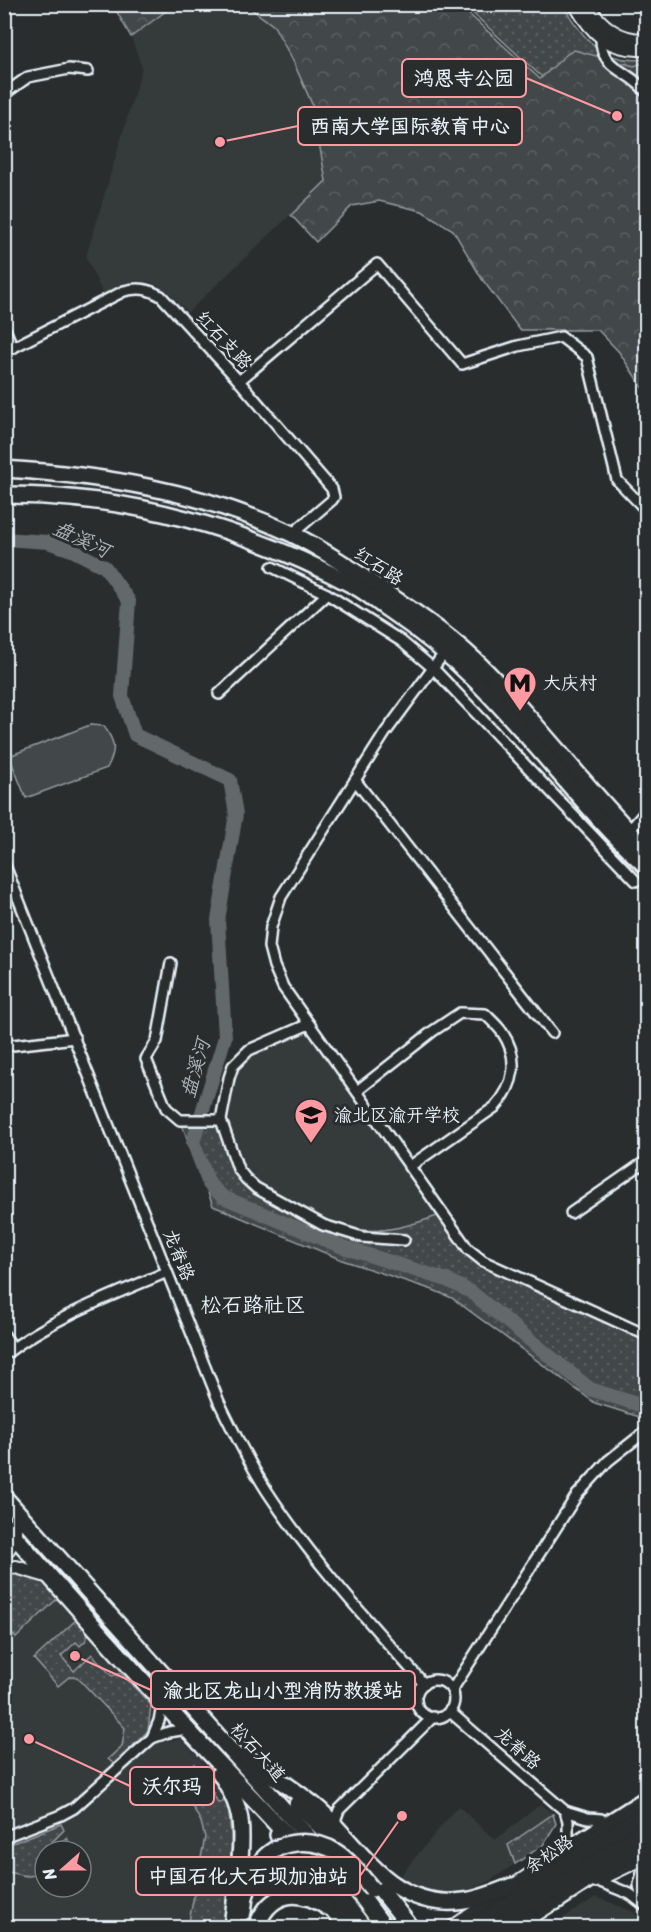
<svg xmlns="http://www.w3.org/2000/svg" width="651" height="1932" font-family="Sriracha,'LXGW WenKai TC',sans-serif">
<defs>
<pattern id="green-dots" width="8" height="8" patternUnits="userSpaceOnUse" patternTransform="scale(1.5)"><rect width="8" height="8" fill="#424648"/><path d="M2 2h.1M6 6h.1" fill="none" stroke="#5d6163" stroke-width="1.8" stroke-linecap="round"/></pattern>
<pattern id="forest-crowns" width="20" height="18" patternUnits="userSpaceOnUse" patternTransform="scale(1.5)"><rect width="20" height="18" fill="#424648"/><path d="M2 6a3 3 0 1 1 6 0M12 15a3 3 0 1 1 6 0" fill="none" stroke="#5d6163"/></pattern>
</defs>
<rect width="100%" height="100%" fill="#2a2d2e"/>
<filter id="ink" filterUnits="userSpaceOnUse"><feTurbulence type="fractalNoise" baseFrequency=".0167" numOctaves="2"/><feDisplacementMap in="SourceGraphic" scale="12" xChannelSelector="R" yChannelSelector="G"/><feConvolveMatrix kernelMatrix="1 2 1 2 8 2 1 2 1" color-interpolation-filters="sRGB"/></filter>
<g filter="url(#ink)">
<g fill="#363a3b" fill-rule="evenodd">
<polygon points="174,5 246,5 274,26 293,61 312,104 326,181 188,312 165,289 150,282 135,281 120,285 103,294 86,257 142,68 131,37"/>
<polygon points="309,1030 440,1215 409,1226 379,1231 363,1231 326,1221 258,1186 248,1177 241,1166 225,1121 232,1078 237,1067 252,1054"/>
<polygon points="50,1586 102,1643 120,1670 152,1705 149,1732 85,1793 71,1804 5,1831 5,1603"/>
<path d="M 181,1739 L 217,1778 L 228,1799 L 233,1818 L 235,1839 L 226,1927 L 10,1927 L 5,1913 L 5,1844 L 63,1821 L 78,1813 L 154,1743 ZM 45,1851 L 81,1851 L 81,1887 L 45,1887 Z"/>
<polygon points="541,1804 553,1814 508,1845 515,1864 488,1882 465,1891 436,1893 419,1888 400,1876 458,1806 495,1840"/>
<polygon points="596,1897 634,1912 645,1927 549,1927"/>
</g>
<g fill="url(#green-dots)" stroke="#959ca0" stroke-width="1.5">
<path d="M 464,5 L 563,5 C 582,38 604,65 646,59 L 646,165 L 543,78 Z"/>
<path d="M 225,1121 C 231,1139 236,1161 248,1176 C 258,1189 276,1195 291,1203 C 353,1235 373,1239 440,1215 L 465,1250 L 646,1338 L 646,1426 L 645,1427 L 643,1418 L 595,1403 L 452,1298 L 433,1290 L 342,1260 L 213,1206 L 182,1125 Z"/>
<path d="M 4,1574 C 22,1574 35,1577 50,1586 L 48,1587 L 58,1598 L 16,1638 L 5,1627 Z"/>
<polygon points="77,1619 89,1632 86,1640 80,1646 76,1642 61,1656 74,1671 92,1654 112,1676 121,1673 151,1705 148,1731 114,1764 108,1759 122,1746 125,1728 77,1677 69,1677 58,1686 34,1659"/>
<path d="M 194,1764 L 207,1781 L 218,1803 L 226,1801 C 237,1844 228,1884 223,1927 L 188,1927 L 205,1837 L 201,1822 L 184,1791 Z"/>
<polygon points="553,1814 556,1824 543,1845 515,1864 508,1845"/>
<path d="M 61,1824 L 64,1830 L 49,1845 L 54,1850 L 67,1837 L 69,1843 L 61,1851 L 45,1851 L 45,1868 C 32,1881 21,1875 5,1871 L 5,1846 Z"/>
</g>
<g fill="url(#forest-crowns)" stroke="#959ca0" stroke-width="1.5">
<polygon points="107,5 174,5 131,37 117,12"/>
<polygon points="246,5 459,5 540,79 567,54 574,50 634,66 646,62 646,393 619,352 598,330 520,330 482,279 453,230 422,211 379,201 352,206 316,242 291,215 326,181 312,104 293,61 274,26"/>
</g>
<path fill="#424648" stroke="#959ca0" stroke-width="1.5" d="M 90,725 L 104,726 C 115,742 117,749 107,768 L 26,798 L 9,756 Z"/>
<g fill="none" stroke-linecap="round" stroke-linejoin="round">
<polyline stroke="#63686b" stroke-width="14" points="4,539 48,542 72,550 105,567 129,601 122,696 135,735 230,780 236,814 218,920 225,1037 193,1142 209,1184 223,1197 340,1246 447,1280 471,1292 590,1389 646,1407"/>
<g stroke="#e8f1f8" stroke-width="14">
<g id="minor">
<path d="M 601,38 C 600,70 630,70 646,92"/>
<polyline points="4,94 28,77 69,69 88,71"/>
<polyline points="4,327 13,348"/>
<path d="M 4,352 L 124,291 C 139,287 148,289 161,296 L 239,381 L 332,489 L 334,497 L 332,500 L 292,534"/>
<polyline points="239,381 377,264 462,364 518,346 561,337 587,357 617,480 646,510"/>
<polyline points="272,567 327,594 401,641 434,669 636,881"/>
<polyline points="445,652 385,733 281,897 271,927 269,947 274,966 283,987 468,1249 483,1261 646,1335"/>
<polyline points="219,694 327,594"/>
<polyline points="355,780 552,1033"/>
<polyline points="629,831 646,811"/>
<path d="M 4,863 L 219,1402 C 234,1433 249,1463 267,1491 C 312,1560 369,1622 424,1684"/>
<polyline points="171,963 157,1041 146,1059 166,1108 180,1120 221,1120"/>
<polyline points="309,1024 249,1050 233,1066 229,1078 221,1120 238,1169 246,1179 256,1188 323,1225 362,1237 404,1240"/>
<polyline points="4,1046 75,1038"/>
<path d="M 357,1091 L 433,1031 L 460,1013 L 485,1014 C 491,1020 497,1025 502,1032 C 520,1058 515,1085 495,1107 L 409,1167"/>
<polyline points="571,1213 646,1161"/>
<polyline points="4,1335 13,1348"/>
<path d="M 4,1355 C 53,1317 111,1296 167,1272"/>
<circle cx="435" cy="1699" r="19"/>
<polyline points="452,1690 577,1495 608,1461 646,1431"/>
<polyline points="449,1711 565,1811"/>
<polyline points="152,1738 159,1721 163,1702"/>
<polyline points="336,1828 336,1818 339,1810 433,1717"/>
<polyline points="4,1837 61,1815 74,1808 152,1738 169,1732 187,1729"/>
<polyline points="568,1846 568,1821 565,1811 588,1818 601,1819"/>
<polyline points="598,1881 630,1894 643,1904 639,1885 646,1858"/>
</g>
</g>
<g stroke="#e8f1f8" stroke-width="16">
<g id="major">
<path d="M 575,4 C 592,34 610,51 646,49"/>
<path d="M 586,4 C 601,26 619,41 646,40"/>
<polyline points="4,1556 16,1537 16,1509"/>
<polyline points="4,1568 16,1567 50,1577"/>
<polyline points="596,1881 646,1857"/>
<polyline points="523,1923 562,1898"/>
<polyline points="451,1928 554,1858"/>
</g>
</g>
<g stroke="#e8f1f8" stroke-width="20">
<g id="highway">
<path d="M 4,469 C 103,475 200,491 290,533 C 323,549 356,572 386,593 C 421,616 457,641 486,671 C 542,728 590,793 646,849"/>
<path d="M 4,495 C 127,494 249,529 356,587 C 367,593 376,601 386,608 C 419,630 449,654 477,682 C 536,741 585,810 646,866"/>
<polyline points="4,1497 362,1897 385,1928"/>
<path d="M 4,1524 C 64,1593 124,1661 186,1728 C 246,1793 311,1856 364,1928"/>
<path d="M 246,1757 C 269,1775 304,1794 324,1814 C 365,1856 397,1911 464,1901 C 481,1899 497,1892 512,1886"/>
<path d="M 220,1773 C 229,1787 238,1803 240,1820 C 244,1851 235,1895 232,1928"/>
<polyline points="297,1804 342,1848"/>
<polyline points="278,1835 288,1855 348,1928"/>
<polyline points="546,1863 646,1799"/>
<polyline points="370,1876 411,1928"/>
<polyline points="555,1902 646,1842"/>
<polyline points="243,1912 245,1897 252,1875"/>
<path d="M 256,1928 C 269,1892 297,1887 327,1907"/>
<polyline points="472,1928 646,1812"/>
<polyline points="496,1928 646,1828"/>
<polyline points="523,1928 530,1918"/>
</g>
</g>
<use href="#minor" stroke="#2a2d2e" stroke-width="9"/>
<use href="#major" stroke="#2a2d2e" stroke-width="12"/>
<use href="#highway" stroke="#2a2d2e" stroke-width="15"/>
<g stroke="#e8f1f8" stroke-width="20" stroke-linecap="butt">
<path id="highway-bridge" d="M 252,1875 C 256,1870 259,1864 263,1859 C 281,1839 314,1838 336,1852 C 350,1861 361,1876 372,1889"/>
</g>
<use href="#highway-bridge" stroke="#2a2d2e" stroke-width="15"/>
</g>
</g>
<defs>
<g id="metro-pin" transform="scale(1.725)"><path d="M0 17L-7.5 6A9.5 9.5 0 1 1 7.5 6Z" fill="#ff9aa2" stroke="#2a2d2e"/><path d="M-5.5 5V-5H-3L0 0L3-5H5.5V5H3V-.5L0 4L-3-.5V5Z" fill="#111"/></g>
<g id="school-pin" transform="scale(1.725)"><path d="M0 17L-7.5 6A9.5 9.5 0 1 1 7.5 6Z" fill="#ff9aa2" stroke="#2a2d2e"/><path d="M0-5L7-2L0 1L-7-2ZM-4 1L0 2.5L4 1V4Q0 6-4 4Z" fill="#111"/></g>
</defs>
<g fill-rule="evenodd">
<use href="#metro-pin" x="520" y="683"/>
<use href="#school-pin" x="311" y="1115"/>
</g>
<g text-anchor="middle" stroke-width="6" stroke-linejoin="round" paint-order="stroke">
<g font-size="18" fill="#e8f1f8" stroke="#2a2d2e">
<text transform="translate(224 340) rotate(47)" y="6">红石支路</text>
<text transform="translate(379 566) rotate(33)" y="6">红石路</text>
<text transform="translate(179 1255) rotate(68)" y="6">龙脊路</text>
<text transform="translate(518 1748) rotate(41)" y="6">龙脊路</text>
<text transform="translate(258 1752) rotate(48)" y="6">松石大道</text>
<text transform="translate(549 1854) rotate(-34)" y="6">余松路</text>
</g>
<g font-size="18" fill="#e8f1f8" stroke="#2a2d2e" text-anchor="start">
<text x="543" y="689">大庆村</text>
<text x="334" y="1121">渝北区渝开学校</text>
</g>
<g font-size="20" font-style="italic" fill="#acb3b9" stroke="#2a2d2e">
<text transform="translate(82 539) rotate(25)" y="7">盘溪河</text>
<text transform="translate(195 1068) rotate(-74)" y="7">盘溪河</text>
</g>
<g font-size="21" fill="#e8f1f8" stroke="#2a2d2e">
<text x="253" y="1312">松石路社区</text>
</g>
</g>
<path fill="none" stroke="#ff9aa2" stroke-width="2" d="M617 116L526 78M220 142L298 126M75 1656L151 1690M29 1739L130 1786M402 1816L360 1876"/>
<g fill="#ff9aa2" stroke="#2a2d2e" stroke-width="2">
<circle cx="617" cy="116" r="6"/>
<circle cx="220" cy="142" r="6"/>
<circle cx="75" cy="1656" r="6"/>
<circle cx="29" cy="1739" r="6"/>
<circle cx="402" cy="1816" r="6"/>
</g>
<g fill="#2a2d2e" stroke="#ff9aa2" stroke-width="2">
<rect x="402" y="59" width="124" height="38" rx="6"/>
<rect x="298" y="107" width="224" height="38" rx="6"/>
<rect x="151" y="1671" width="264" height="38" rx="6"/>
<rect x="130" y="1767" width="84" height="38" rx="6"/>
<rect x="136" y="1857" width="224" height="38" rx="6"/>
</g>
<g font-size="20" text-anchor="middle" font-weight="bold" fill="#e8f1f8">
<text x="464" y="85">鸿恩寺公园</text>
<text x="410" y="133">西南大学国际教育中心</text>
<text x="283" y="1697">渝北区龙山小型消防救援站</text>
<text x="172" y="1793">沃尔玛</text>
<text x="248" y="1883">中国石化大石坝加油站</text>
</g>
<rect width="651" height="1932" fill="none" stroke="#2a2d2e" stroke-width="24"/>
<rect x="12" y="12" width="627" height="1908" fill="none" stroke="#e8f1f8" stroke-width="2" filter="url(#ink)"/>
<g transform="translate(63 1869) rotate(249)"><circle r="28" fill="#2a2d2e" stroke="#767b7f" stroke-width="1.5"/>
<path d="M0-4.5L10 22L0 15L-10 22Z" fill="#ff9aa2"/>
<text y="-9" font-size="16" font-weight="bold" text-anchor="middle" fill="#e8f1f8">N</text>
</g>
</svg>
